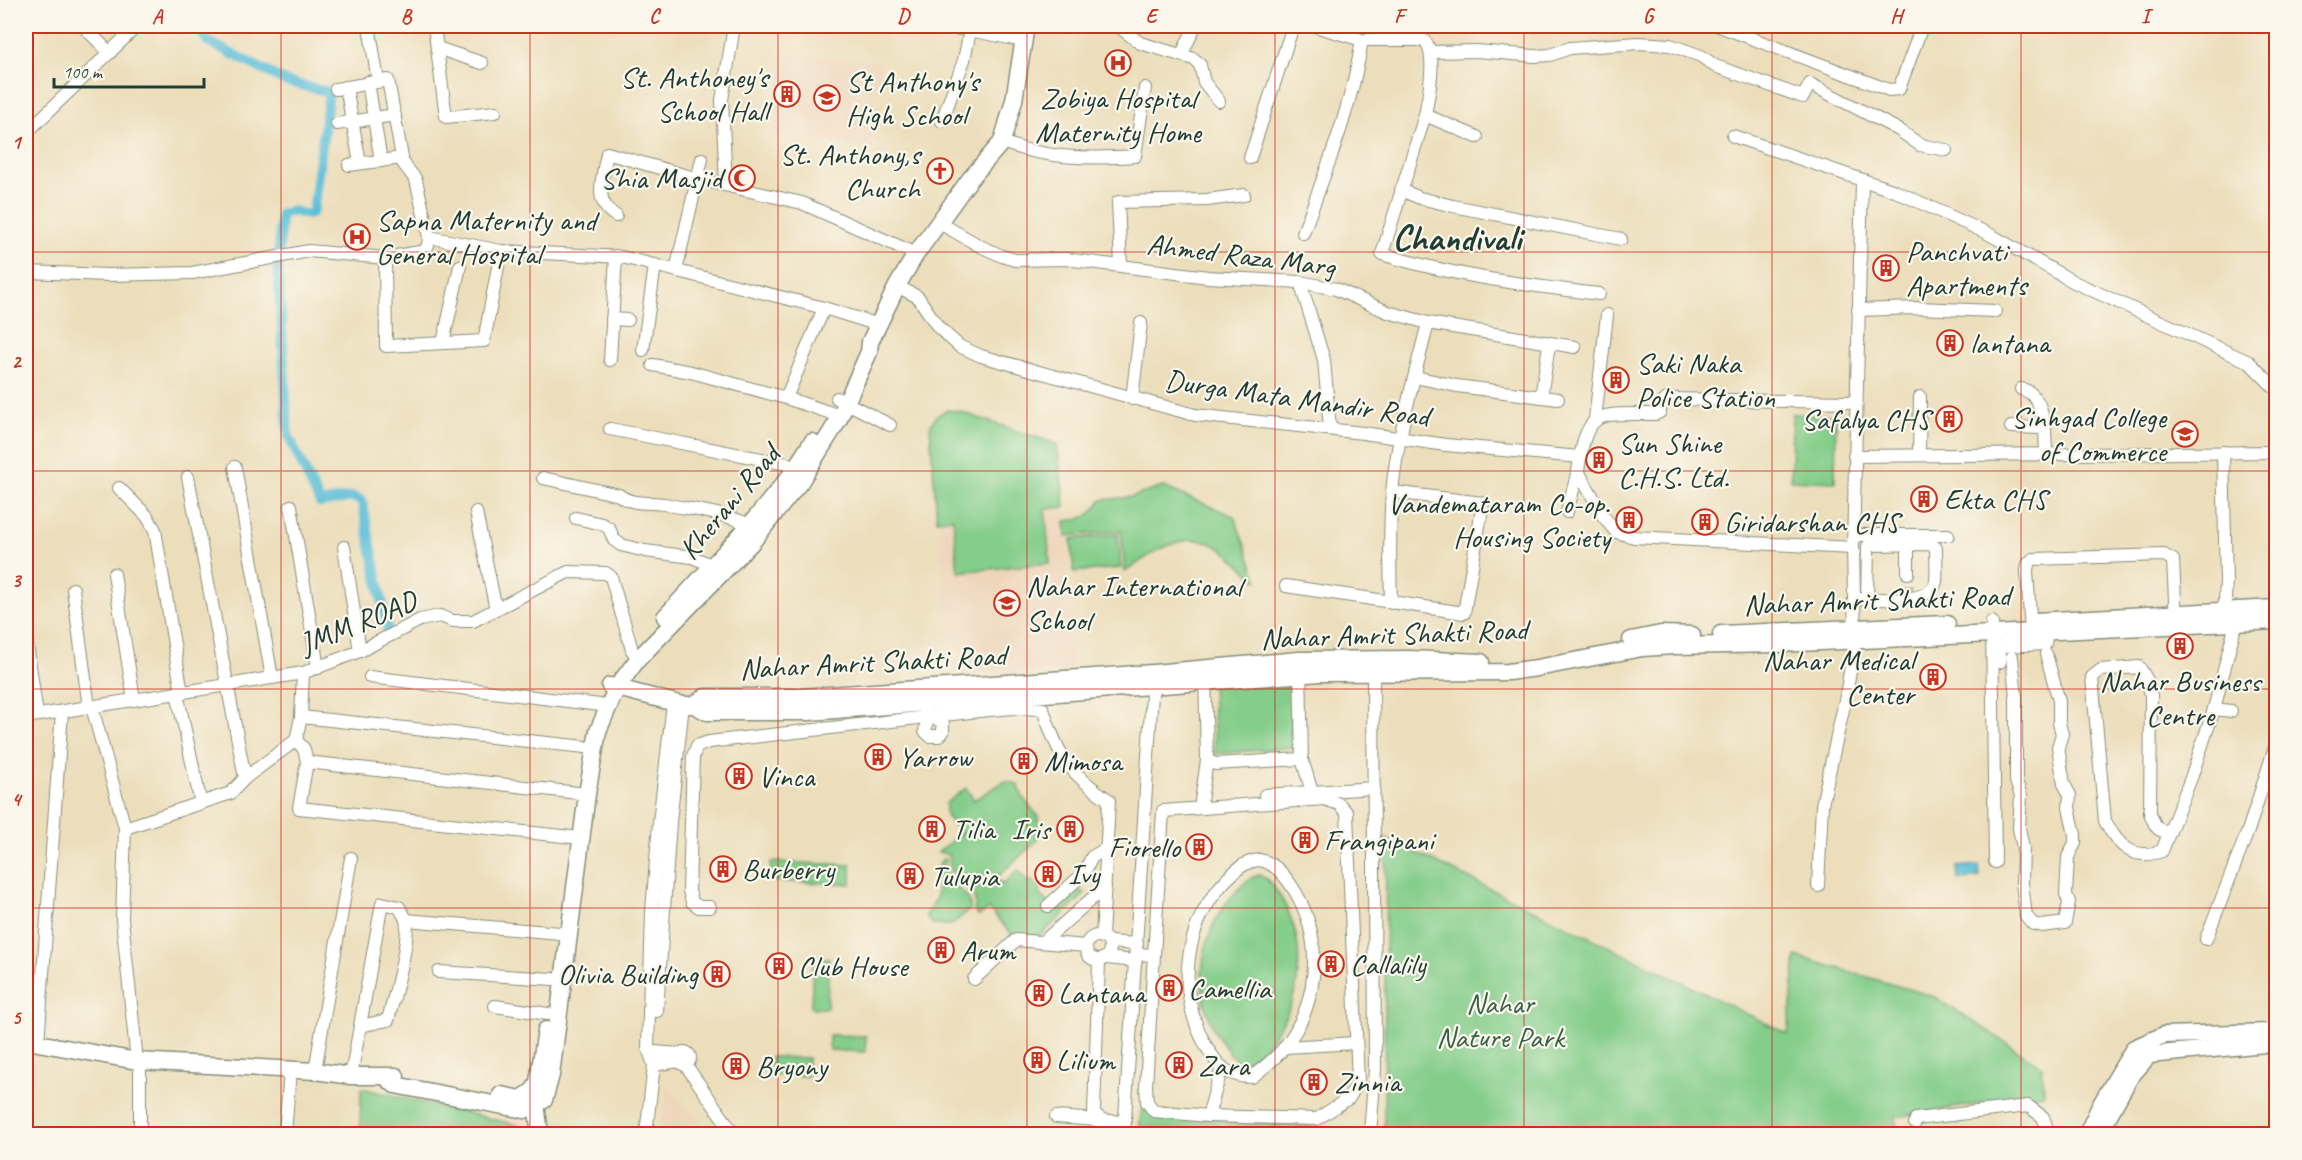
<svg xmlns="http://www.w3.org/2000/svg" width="2302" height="1160" font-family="Caveat,sans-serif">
<rect width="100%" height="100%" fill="#fbf7ec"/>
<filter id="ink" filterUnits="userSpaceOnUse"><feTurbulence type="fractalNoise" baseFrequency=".0167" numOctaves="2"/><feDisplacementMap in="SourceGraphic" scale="12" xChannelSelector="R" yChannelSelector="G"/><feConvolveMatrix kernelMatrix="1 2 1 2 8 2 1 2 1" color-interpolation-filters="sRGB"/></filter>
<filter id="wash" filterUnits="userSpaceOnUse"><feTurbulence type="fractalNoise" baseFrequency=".008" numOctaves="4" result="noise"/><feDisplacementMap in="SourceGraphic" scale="24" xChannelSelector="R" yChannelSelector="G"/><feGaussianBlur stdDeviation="1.35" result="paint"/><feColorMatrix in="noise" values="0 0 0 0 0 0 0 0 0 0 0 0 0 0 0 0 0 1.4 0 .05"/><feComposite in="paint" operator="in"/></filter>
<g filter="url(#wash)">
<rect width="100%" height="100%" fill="#ecdebb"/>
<g fill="#eed6bb">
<polygon points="783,55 882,61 870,148 773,134"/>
<polygon points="948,410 958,411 1057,444 1065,507 1073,670 952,677 930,427 933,419 939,414"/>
<polygon points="667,1086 713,1134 658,1134"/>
</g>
<g fill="#84cd8a" stroke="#52855f" stroke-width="1.5">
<path d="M 948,410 L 958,411 L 1057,444 L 1065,507 L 1045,509 L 1050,563 L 958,572 L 953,518 L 937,520 L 930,427 C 934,417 938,414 948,410 Z"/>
<polygon points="1792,414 1836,416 1835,482 1791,480"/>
<path d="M 1163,487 L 1234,516 L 1258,581 C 1245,572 1236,559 1223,550 C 1189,525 1153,552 1125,572 L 1121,531 L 1066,536 L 1065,521 C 1085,519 1091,517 1101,500 L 1131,497 Z"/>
<polygon points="1118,534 1121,568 1074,572 1071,539"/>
<polygon points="1290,677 1294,747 1215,754 1212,685"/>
<path d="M 1005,781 L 1018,784 L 1023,798 L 1039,817 L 1037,841 L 996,878 L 1003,885 L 1018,870 L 1028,882 L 1031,880 L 1040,890 L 1038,893 L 1056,911 L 1077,890 L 1084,892 L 1084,895 L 1040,936 L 1012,935 L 989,909 L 979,916 L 974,910 C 978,900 973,895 967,888 L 984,884 L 979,877 C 968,879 960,880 951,872 L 949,855 L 938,852 L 961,833 L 946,816 L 946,803 L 966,788 L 974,800 Z"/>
<polygon points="1386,838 1788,1034 1796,956 1935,997 2042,1066 2044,1094 1895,1117 1898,1134 1384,1134"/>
<path d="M 943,859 L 946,859 C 946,864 945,869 947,874 C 952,887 972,894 970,909 L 952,925 L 932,924 L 926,916 C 928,909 934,905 936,898 C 939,885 933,869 943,859 Z"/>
<polygon points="771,862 851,865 851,884 770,881"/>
<path d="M 1259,875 C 1270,879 1277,891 1283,901 C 1310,950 1301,1009 1263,1048 C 1257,1054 1249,1063 1240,1062 C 1233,1060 1229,1051 1224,1046 C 1191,1002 1196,934 1234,894 C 1240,887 1249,877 1259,875 Z"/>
<polygon points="813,958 829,958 827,1008 811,1008"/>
<polygon points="829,1035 866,1036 865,1052 829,1050"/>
<polygon points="771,1057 808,1058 807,1076 771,1074"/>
<polygon points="361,1088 518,1125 523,1134 360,1134"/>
<polygon points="1141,1110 1359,1131 1359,1134 1139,1134"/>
</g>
<polygon fill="#59bdd7" stroke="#3c7d86" stroke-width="1.5" points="1979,865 1980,877 1958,880 1957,867"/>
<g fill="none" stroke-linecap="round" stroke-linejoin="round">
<polyline stroke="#59bdd7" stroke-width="10" points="200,26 199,28 207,41 287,82 329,92 313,211 309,215 292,211 281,214 278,265 288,435 320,503 352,497 362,501 388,631"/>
</g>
</g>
<g filter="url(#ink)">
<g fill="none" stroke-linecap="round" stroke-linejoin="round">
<polyline stroke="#c3bea0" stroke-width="12" stroke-dasharray="12 6" stroke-linecap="butt" points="1907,597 1908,573"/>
<g stroke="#868e78" stroke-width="14">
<g id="street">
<polyline points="83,26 110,53"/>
<polyline points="369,26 378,81"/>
<polyline points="434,26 446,117 495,112"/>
<polyline points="937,26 970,30 1024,41"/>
<polyline points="1118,26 1140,43 1194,59 1200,65 1204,82 1219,101"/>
<path d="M 1315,26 L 1362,40 L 1423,40 C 1439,51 1428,98 1425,115 L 1382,254 C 1452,276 1525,285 1599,294"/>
<polyline points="1409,26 1410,39"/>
<polyline points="1532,26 1534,26"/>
<polyline points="1719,26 1889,90 1899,89 1922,26"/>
<polyline points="437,48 482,63"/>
<polyline points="1431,52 1477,51 1535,56 1550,55 1570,48 1638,43 1670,45 1701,56 1715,66 1803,97 1810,84 1899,130 1920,145 1946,150"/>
<polyline points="1182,54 1195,26"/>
<polyline points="368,82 381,161"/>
<polyline points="346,87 360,163"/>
<polyline points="336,89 388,80 403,163 416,180 429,237"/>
<polyline points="1425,115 1477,137"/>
<polyline points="942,121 964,60 971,26"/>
<polyline points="337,124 395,115"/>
<polyline points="26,133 137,26"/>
<polyline points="1733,136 1895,191 1989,234 2074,282 2249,362 2276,389"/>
<path d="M 1002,142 C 1045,159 1090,159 1135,156 L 1145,88"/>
<polyline points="1250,158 1293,26"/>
<polyline points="349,165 402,158"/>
<polyline points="726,185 722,100 734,26"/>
<polyline points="1401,190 1420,198 1453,206 1621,239"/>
<path d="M 616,216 C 592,202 603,177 607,153 L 698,179 L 802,203 L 916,254"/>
<polyline points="938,222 980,246 1002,256 1015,260 1065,259 1208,277 1300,282 1336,289 1388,312 1428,323 1575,347"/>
<path d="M 1303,233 C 1326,170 1352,107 1362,40"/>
<polyline points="385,258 386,346 484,341 501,251"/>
<polyline points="1121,265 1118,202 1207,200 1244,195"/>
<polyline points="676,270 702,159"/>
<polyline points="26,272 108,275 192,273 309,251 385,258 425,251 428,245 429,237 501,251 622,257 824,308 879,325"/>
<polyline points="1300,282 1324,360 1330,429"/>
<polyline points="897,286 918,297 938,327 959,346 981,356 1195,415 1363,433 1446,445 1580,457"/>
<polyline points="1858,310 1917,308 1995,311"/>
<polyline points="612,319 628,320"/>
<polyline points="443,343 460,266"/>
<polyline points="643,350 655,265"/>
<polyline points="610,360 616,256"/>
<polyline points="653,365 691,372 786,398 840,416"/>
<polyline points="1415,377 1457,386 1558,399"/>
<path d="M 2021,389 C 2039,392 2042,413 2045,428"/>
<polyline points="1541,397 1549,345"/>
<polyline points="786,398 824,308"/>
<polyline points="837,398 890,425"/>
<polyline points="1132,399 1141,323"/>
<polyline points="1595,419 1607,315"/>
<polyline points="2011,427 2045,428 2046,454"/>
<polyline points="610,429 797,466"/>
<polyline points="2223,452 2226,581 2224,619"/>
<polyline points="1919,455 1920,397"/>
<polyline points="1854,456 2276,452"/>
<polyline points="235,467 272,678"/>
<polyline points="188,477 245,778"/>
<path d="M 543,478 L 619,495 C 631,505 649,502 664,504 C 693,510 729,513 755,528"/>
<polyline points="119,488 147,516 155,530 182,693"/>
<polyline points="291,506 318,668"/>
<polyline points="476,512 496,610"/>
<polyline points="1567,512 1578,471"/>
<polyline points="576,518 602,524 609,528 614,540 621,545 645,551 692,557 719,568"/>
<polyline points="1854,535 1948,535"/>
<polyline points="1908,538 1908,573"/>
<polyline points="344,547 360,651"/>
<path d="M 1853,548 L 1634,537 L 1616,532 L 1604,517 L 1578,471 C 1587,406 1598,415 1656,414 L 1660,412 L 1661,405 L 1667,399 L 1855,402"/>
<polyline points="114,574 134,700"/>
<polyline points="1286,586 1464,613 1483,503 1392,492"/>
<polyline points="73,589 89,708"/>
<path d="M 1854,598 C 1874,598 1931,607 1936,581 C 1937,571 1936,558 1936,548 L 1932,544 L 1870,545 L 1868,546 L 1867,598"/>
<path d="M 1391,603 C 1390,566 1389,530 1392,493 C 1397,436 1414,379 1428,323"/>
<polyline points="1992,622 1995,862"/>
<polyline points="2031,631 2027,571 2028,564 2033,559 2164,555 2173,560 2176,621"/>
<polyline points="26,637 37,715"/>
<polyline points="2012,657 2016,697 2016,781 2021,796 2019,828 2023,848 2022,883 2026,916 2033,924 2042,926 2065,923 2069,902 2066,894 2068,857 2075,843 2075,835 2069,808 2070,795 2064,784 2058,747 2062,734 2059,723 2059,701 2046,654"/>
<polyline points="2000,662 2000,649 2003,646 2045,644 2047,631"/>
<polyline points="1300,667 1302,759 1312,792 1374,788"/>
<polyline points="370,677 600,705"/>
<polyline points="177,693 201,804"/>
<polyline points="92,707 125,828 122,919 137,1061 140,1067 140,1134"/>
<polyline points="2214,709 2231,711"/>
<polyline points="925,712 927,721 925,731 930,736 939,736 943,732 943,723 936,718 930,719"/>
<polyline points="26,717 303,673 360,651 420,620 440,616 453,621 473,621 568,572 606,573 611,577 632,650 638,659"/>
<polyline points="301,717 585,747"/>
<polyline points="296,740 304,749 307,762 587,794"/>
<polyline points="1207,760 1215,764 1302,759"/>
<polyline points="307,762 299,808 572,837"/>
<polyline points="1265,795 1312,792"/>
<polyline points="1201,801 1207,760 1205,673"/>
<polyline points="125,828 231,793 245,778 296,740 301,717 303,673"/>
<path d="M 2170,832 C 2156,832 2155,825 2150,813 L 2151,695 L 2147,680 L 2139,667 L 2101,670 L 2092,677 L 2105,821 C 2118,846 2133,861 2162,851 L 2191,778 L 2214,709 L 2236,623 L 2235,616"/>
<path d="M 1260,860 C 1277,864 1287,878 1296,893 C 1324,942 1319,1005 1283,1049 C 1274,1060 1263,1068 1252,1077 C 1228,1077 1218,1067 1206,1046 C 1176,992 1183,926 1226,880 C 1236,870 1245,861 1260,860 Z"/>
<polyline points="1818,886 1822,805 1846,696 1855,641 1853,548 1862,180"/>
<polyline points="1048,906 1084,873 1092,857 1107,848"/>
<path d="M 710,907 L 699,907 L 692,902 L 689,891 L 693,756 L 697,746 L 709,742 L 979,711 L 1013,708 L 1043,709 C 1058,755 1067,772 1109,800 L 1102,937"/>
<polyline points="406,920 560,933"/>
<circle cx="1098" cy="948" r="12"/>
<polyline points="2206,939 2248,831 2276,744"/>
<polyline points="1044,941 1105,887"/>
<polyline points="1109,942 1137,944"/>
<polyline points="1137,954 1154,955 1146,1086 1147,1102 1154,1111 1208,1116 1317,1119 1349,1098 1358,1082 1347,813 1339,804 1324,799 1163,811 1154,955"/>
<polyline points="1106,958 1136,961"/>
<polyline points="1099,961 1094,1113 1102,1120 1101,1134"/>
<polyline points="439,972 553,979"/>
<polyline points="974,979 1016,940 1086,946"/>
<polyline points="495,1006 548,1014"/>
<polyline points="657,1011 670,822 683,705"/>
<polyline points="38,1043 62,712"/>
<polyline points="1285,1047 1356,1043"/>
<circle cx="684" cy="1058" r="6"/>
<polyline points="655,1052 679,1054"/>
<polyline points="685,1064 734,1134"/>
<polyline points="654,1065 678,1061"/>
<polyline points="315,1071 351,858"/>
<path d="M 351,1076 L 382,903 L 399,907 C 401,911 405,916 406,920 C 411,938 393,1001 388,1020 L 360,1026"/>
<polyline points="1208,1116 1222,1067"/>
<polyline points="1056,1117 1125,1122"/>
<polyline points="1915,1123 1916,1119 2028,1106 2043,1117 2049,1134"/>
<polyline points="285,1134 290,1070"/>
<polyline points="646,1134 654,1065 648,1048 652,911 659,822 673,703"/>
<polyline points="1124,1134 1153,678"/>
<polyline points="1370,1134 1375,1069 1373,665"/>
</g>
</g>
<g stroke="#868e78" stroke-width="19">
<g id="secondary">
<polyline points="665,617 750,525 790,476 812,442"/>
<polyline points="2035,621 2276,608"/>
<polyline points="1721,634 1947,624"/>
<polyline points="1631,640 1661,634 1692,635"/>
<polyline points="610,686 683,705 694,705 707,712 809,712 1320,673 1508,672 1537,668 1642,648 1674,646 1777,644 2276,621"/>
<polyline points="694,705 705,697 799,697 1153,673 1299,660 1408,659 1481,662"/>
<polyline points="26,1039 38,1043 137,1061 315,1071 351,1076 396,1076"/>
<polyline points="387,1078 395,1085 524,1110 544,1100 551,1075 587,794 598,731 617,687 638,659 752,542 800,482 838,421 869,352 870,342 897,286 916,254 970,179 1002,142 1014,100 1026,26"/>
<polyline points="501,1095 521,1099 534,1090 538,1082 546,1030"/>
<polyline points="535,1096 540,1134"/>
<polyline points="2099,1133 2130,1077 2149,1055 2276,1043"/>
<polyline points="2087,1134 2101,1104 2134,1048 2164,1035 2272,1032 2276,1030"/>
</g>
</g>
<use href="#street" stroke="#fff" stroke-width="12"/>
<use href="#secondary" stroke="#fff" stroke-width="16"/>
</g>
</g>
<path fill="none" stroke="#c8321e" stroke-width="1.5" stroke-opacity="0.55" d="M 281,26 L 281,1134M 530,26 L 530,1134M 778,26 L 778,1134M 1027,26 L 1027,1134M 1275,26 L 1275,1134M 1524,26 L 1524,1134M 1772,26 L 1772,1134M 2021,26 L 2021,1134M 26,252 L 2276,252M 26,471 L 2276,471M 26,689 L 2276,689M 26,908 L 2276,908"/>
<defs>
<g id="hospital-ring" transform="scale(1.35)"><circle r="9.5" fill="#fbf7ec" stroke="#c8321e" stroke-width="1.5"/><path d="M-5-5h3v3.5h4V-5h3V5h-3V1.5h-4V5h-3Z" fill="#c8321e"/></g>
<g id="building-ring" transform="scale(1.35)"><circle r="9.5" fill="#fbf7ec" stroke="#c8321e" stroke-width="1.5"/><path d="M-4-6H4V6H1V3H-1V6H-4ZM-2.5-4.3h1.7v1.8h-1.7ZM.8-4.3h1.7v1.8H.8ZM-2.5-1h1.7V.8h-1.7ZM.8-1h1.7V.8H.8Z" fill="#c8321e"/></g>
<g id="school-ring" transform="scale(1.35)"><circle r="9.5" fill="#fbf7ec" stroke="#c8321e" stroke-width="1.5"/><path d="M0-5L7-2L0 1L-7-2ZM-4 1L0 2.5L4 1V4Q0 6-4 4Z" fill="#c8321e"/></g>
<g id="church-ring" transform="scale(1.35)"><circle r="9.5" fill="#fbf7ec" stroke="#c8321e" stroke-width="1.5"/><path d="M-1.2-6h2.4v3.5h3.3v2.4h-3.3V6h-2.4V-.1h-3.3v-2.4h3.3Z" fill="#c8321e"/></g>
<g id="mosque-ring" transform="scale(1.35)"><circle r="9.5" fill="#fbf7ec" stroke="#c8321e" stroke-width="1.5"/><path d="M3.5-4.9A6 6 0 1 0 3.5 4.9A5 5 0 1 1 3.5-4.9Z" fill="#c8321e"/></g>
<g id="university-ring" transform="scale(1.35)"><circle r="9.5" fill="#fbf7ec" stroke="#c8321e" stroke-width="1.5"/><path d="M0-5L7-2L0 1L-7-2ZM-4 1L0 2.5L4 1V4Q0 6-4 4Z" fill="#c8321e"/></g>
</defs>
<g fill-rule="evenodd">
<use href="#hospital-ring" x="1118" y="63"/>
<use href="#building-ring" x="787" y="94"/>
<use href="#school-ring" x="827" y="98"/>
<use href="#church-ring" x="940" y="171"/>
<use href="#mosque-ring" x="742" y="178"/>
<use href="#hospital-ring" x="357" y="237"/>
<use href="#building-ring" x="1886" y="268"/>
<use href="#building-ring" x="1950" y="343"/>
<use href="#building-ring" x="1616" y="380"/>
<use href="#building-ring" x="1949" y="419"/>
<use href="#university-ring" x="2185" y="434"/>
<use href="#building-ring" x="1599" y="460"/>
<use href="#building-ring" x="1924" y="499"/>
<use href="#building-ring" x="1629" y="520"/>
<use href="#building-ring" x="1705" y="522"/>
<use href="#school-ring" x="1007" y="603"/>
<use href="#building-ring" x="2180" y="646"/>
<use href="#building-ring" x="1933" y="677"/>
<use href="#building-ring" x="878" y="757"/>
<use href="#building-ring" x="1024" y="761"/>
<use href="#building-ring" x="739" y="776"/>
<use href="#building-ring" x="932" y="829"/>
<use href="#building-ring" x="1070" y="829"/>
<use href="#building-ring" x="1305" y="840"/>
<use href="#building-ring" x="1199" y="847"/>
<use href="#building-ring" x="723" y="869"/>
<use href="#building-ring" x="1048" y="874"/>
<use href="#building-ring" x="910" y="876"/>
<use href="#building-ring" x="941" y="950"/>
<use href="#building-ring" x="1331" y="964"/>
<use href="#building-ring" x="779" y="966"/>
<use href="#building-ring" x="717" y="974"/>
<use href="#building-ring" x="1169" y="988"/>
<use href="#building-ring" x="1039" y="993"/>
<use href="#building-ring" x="1037" y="1060"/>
<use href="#building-ring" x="1179" y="1065"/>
<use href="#building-ring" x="736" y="1066"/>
<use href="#building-ring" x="1314" y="1082"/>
</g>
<g text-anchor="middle" stroke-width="4.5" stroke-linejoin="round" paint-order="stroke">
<g font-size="30" fill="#1f3d34" stroke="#fbf7ec" text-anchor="start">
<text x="768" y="87" text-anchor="end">St. Anthoney's<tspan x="768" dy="34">School Hall</tspan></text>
<text x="846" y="91">St Anthony's<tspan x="846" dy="34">High School</tspan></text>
<text x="1118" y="108" text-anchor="middle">Zobiya Hospital<tspan x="1118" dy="34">Maternity Home</tspan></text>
<text x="920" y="164" text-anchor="end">St. Anthony,s<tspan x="920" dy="34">Church</tspan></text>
<text x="722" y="188" text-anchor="end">Shia Masjid</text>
<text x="376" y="230">Sapna Maternity and<tspan x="376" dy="34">General Hospital</tspan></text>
<text x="1906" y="261">Panchvati<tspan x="1906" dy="34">Apartments</tspan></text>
<text x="1970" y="353">lantana</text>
<text x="1636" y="373">Saki Naka<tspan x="1636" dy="34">Police Station</tspan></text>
<text x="2166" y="427" text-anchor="end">Sinhgad College<tspan x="2166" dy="34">of Commerce</tspan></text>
<text x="1930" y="429" text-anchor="end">Safalya CHS</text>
<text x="1618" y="453">Sun Shine<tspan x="1618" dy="34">C.H.S. Ltd.</tspan></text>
<text x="1944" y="509">Ekta CHS</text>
<text x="1610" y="513" text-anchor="end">Vandemataram Co-op.<tspan x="1610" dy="34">Housing Society</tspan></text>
<text x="1724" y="532">Giridarshan CHS</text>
<text x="1026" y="596">Nahar International<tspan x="1026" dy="34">School</tspan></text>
<text x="1914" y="670" text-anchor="end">Nahar Medical<tspan x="1914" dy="34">Center</tspan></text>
<text x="2180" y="691" text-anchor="middle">Nahar Business<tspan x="2180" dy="34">Centre</tspan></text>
<text x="898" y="767">Yarrow</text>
<text x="1044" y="771">Mimosa</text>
<text x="758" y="786">Vinca</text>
<text x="952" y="839">Tilia</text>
<text x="1050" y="839" text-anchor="end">Iris</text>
<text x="1324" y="850">Frangipani</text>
<text x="1180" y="857" text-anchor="end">Fiorello</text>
<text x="742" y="879">Burberry</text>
<text x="1068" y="884">Ivy</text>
<text x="930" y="886">Tulupia</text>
<text x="960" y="960">Arum</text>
<text x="1350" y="974">Callalily</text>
<text x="798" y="976">Club House</text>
<text x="698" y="984" text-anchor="end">Olivia Building</text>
<text x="1188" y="998">Camellia</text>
<text x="1058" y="1003">Lantana</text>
<text x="1056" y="1070">Lilium</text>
<text x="1198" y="1075">Zara</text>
<text x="756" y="1076">Bryony</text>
<text x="1334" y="1092">Zinnia</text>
</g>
<g font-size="30" fill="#1f3d34" stroke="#fbf7ec">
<text transform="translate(1241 255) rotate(7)" y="10">Ahmed Raza Marg</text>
<text transform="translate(1297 398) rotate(8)" y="10">Durga Mata Mandir Road</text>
<text transform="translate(729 502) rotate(-50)" y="10">Kherani Road</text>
<text transform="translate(1877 600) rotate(-2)" y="10">Nahar Amrit Shakti Road</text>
<text transform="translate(358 622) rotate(-22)" y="10">JMM ROAD</text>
<text transform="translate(1394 634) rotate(-2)" y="10">Nahar Amrit Shakti Road</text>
<text transform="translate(873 662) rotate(-3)" y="10">Nahar Amrit Shakti Road</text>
</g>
<g font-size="30" fill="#38614a" stroke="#fbf7ec">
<text x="1500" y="1013">Nahar<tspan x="1500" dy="34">Nature Park</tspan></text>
</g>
<g font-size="36" font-weight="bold" fill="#1f3d34" stroke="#fbf7ec">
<text x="1457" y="250">Chandivali</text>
</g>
</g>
<rect width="2302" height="1160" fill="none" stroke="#fbf7ec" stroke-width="66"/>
<path d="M54 78v9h150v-9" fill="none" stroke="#1f3d34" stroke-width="3"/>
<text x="63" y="78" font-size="18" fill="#1f3d34" stroke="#fbf7ec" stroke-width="4.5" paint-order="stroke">100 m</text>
<rect x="33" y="33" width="2236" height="1094" fill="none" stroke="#c8321e" stroke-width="2"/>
<g font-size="20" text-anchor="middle" font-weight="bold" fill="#c8321e">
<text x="157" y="23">A</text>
<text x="406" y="23">B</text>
<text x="654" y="23">C</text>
<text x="903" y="23">D</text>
<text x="1151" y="23">E</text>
<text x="1399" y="23">F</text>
<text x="1648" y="23">G</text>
<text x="1896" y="23">H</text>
<text x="2145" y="23">I</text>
<text x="16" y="149">1</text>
<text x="16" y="368">2</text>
<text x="16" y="587">3</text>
<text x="16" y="806">4</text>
<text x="16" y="1024">5</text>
</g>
</svg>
